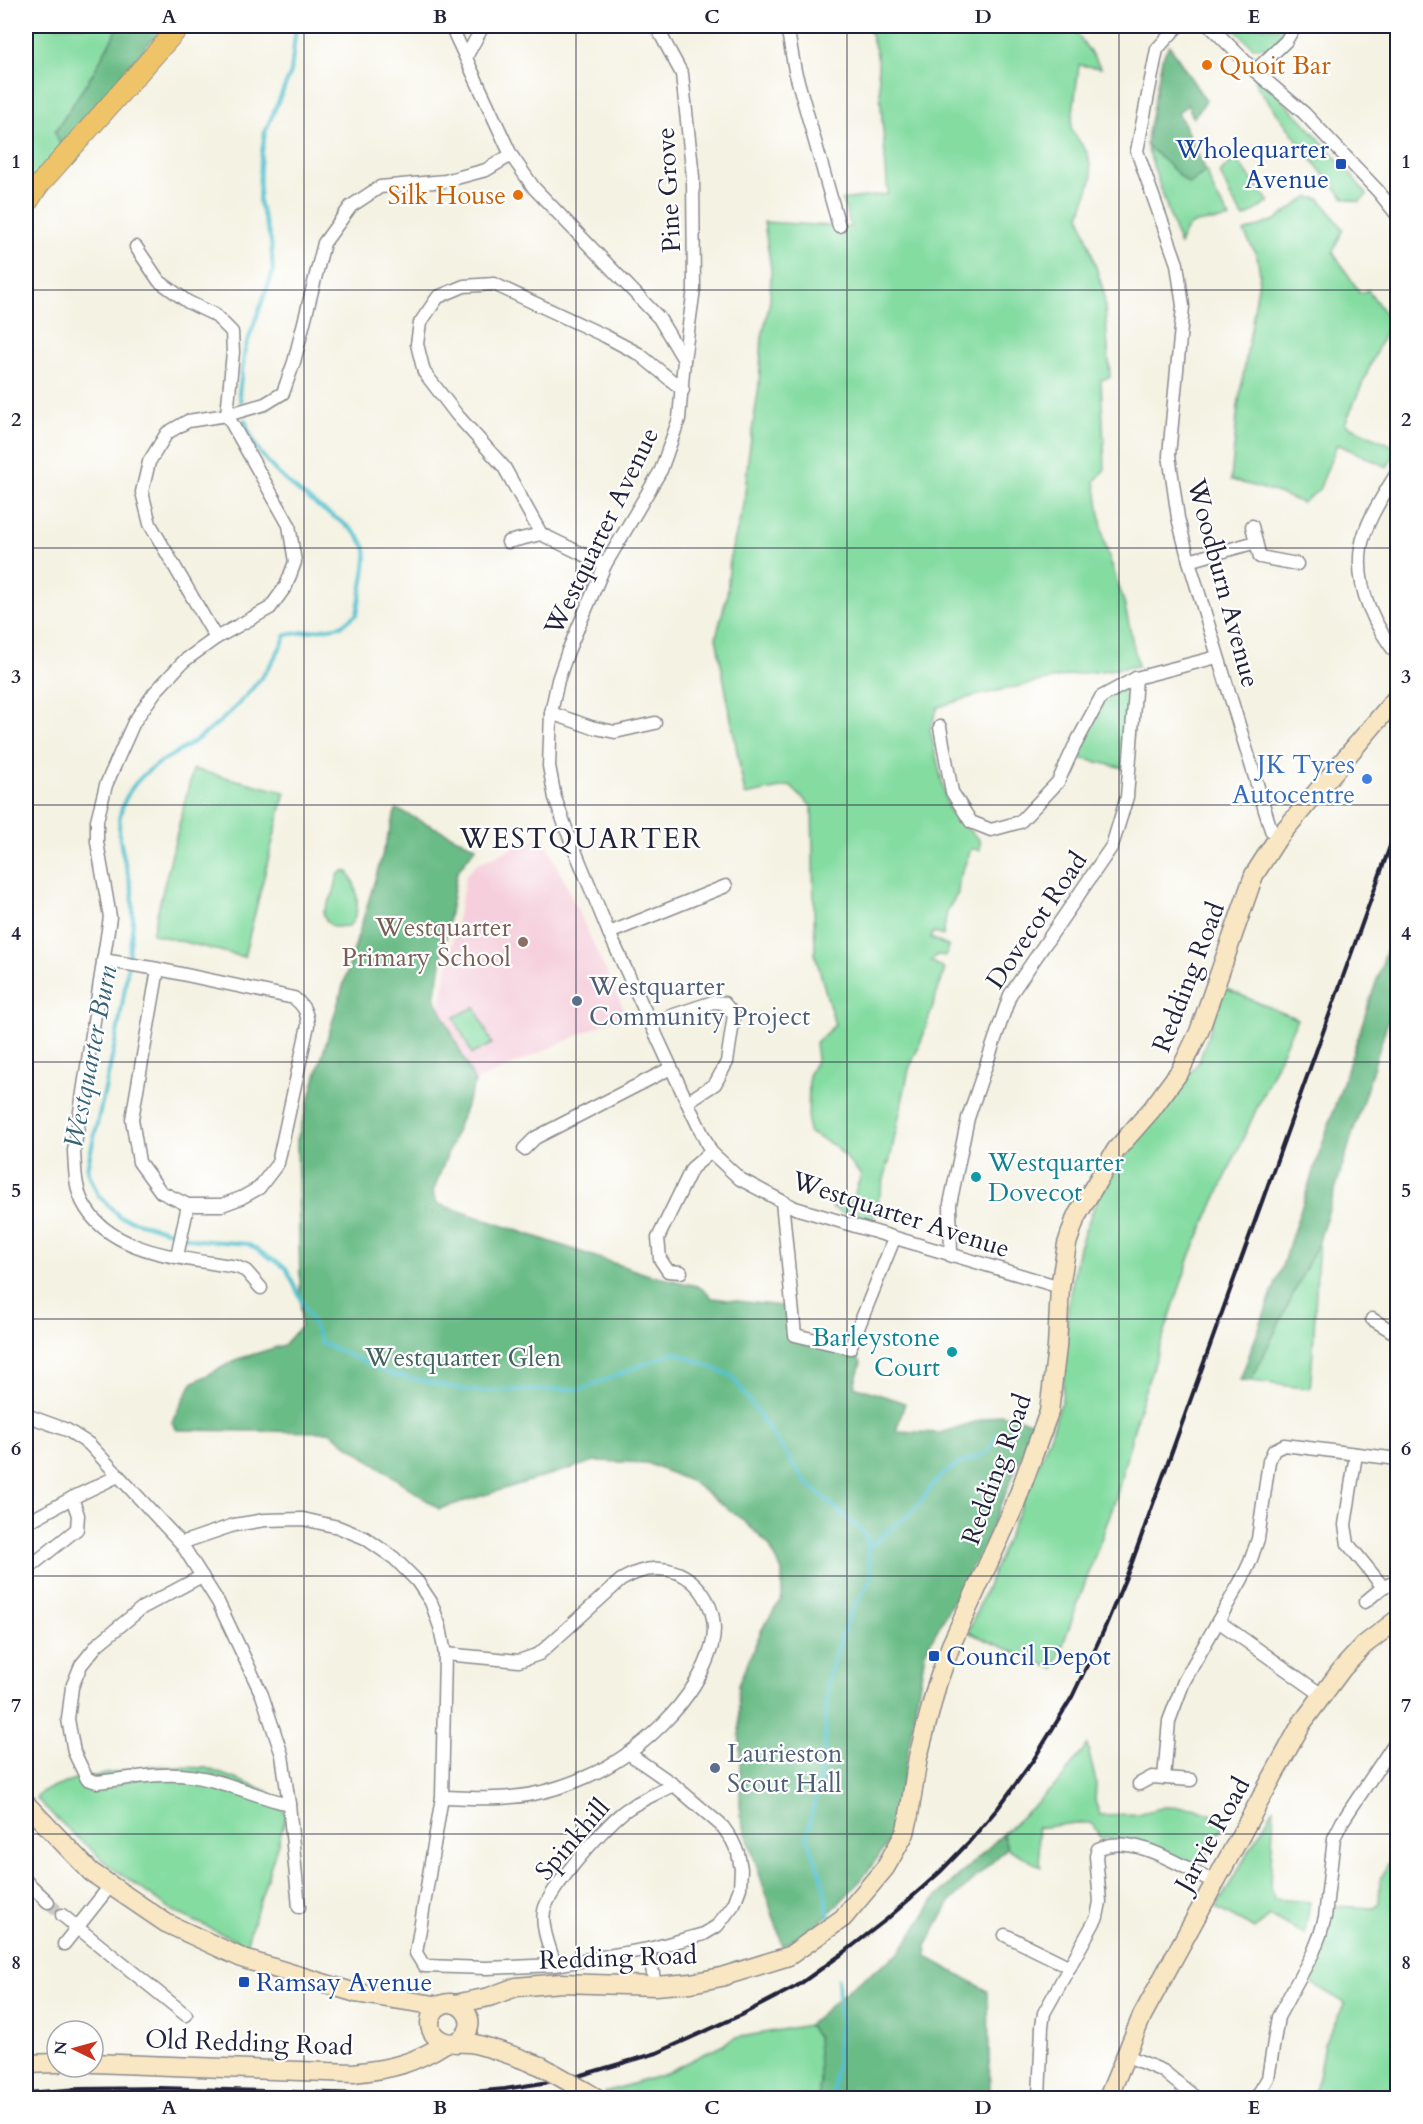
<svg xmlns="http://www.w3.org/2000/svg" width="1423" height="2124" font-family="Cardo,serif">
<rect width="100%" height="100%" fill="#fff"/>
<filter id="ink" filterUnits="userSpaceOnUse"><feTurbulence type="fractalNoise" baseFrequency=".0167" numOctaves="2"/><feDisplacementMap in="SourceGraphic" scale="12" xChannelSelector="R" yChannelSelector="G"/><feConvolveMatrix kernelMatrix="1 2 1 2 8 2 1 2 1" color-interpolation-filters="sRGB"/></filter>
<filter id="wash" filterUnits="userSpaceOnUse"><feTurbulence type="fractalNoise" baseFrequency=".008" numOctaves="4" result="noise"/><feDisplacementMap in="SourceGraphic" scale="24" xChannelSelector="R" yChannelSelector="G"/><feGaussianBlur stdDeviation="1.35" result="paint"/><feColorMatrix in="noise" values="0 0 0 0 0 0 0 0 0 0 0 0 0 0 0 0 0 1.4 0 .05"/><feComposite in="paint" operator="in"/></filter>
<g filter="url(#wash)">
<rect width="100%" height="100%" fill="#f4f2e2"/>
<polygon fill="#f5cfdc" points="543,835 626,1014 475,1082 439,1010 466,875 476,864"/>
<g fill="#84dca1" stroke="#537f6e" stroke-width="1.5">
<polygon points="26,26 119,26 92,75 55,132 61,146 26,191 26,84 28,81 30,41 26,32"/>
<polygon points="868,26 1072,26 1101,68 1079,65 1071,129 1088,154 1092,177 1080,216 1104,293 1110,377 1101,380 1105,469 1095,481 1104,541 1124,602 1138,666 1071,675 974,696 938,707 930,729 948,808 963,825 980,840 980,850 971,849 959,880 958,893 947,911 943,936 933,932 931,938 949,947 946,956 937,955 931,961 945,969 922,1039 909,1069 889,1164 886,1163 888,1165 872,1223 856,1215 861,1205 852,1201 848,1211 851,1213 850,1216 832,1208 854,1195 861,1175 835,1146 808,1132 809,1074 817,1059 815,1043 835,1025 815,954 812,807 790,786 745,795 716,637 727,596 730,557 744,504 748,459 759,385 762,337 770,301 771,269 764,222 851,227 842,200 888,194 877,54"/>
<polygon points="1231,26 1286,28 1271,48 1253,47"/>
<polygon points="1254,73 1301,119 1349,172 1367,195 1359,202 1344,198 1322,173 1256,85"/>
<path d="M 1146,144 L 1189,184 L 1206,171 L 1215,194 L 1230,218 C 1206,225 1184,214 1180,246 Z"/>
<polygon points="1235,158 1269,202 1244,218 1231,198 1220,173"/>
<polygon points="1308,197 1320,199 1343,229 1333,252 1360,293 1368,290 1390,320 1345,424 1398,448 1387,467 1337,444 1319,490 1302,503 1275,492 1231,480 1238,406 1260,274 1257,256 1244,232 1275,220"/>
<polygon points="1136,678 1129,769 1070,756 1101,697"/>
<polygon points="193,769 285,792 244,957 152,934"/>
<path d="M 343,871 L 348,872 C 358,886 362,913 349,926 L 334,927 L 326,921 L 323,913 L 334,892 L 338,875 Z"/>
<polygon points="1224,988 1297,1019 1191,1254 1141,1402 1116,1498 1054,1669 968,1632 1051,1434 1062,1399 1068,1305 1079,1247 1098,1196 1134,1143 1199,1062"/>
<polygon points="475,1007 492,1044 472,1054 454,1017"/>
<path d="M 1319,1241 C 1315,1290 1315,1339 1310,1389 L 1251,1381 Z"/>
<polygon points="1087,1745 1096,1782 1095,1801 1100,1815 1138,1814 1165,1807 1193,1808 1227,1820 1198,1869 1145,1842 1100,1838 1092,1823 1075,1823 1037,1828 1041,1867 1007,1848 1003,1834 1063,1778 1068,1770"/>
<polygon points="150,1766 206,1768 269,1792 287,1814 246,1945 171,1910 107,1864 56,1818 36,1798 43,1791 78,1779"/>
<polygon points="1274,1808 1270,1884 1274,1899 1310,1902 1305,1934 1270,1916 1255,1929 1216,1908"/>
<path d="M 1397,1843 L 1397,2098 L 1314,2098 L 1324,2044 L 1345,2003 L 1308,1981 C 1322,1957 1328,1933 1334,1906 L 1375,1908 L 1379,1904 L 1380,1881 Z"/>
<polygon points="808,2025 817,2037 820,2083 818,2098 614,2098 605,2092 662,2075 735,2038"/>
</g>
<g fill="#6bbc87" stroke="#466f61" stroke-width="1.5">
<polygon points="119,26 164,26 61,146 55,132 92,75"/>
<polygon points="1169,45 1206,101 1193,118 1188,105 1178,112 1206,171 1189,184 1146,144 1162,59"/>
<polygon points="396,809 476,847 457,872 435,998 475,1082 433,1192 436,1203 649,1275 697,1286 706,1291 712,1298 789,1307 792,1336 854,1352 861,1363 854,1386 905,1403 896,1431 940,1433 1000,1414 1035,1423 982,1549 925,1652 897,1816 888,1843 862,1879 817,1926 783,1946 740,1815 740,1754 738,1685 762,1629 782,1598 782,1571 769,1545 744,1521 692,1482 647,1463 595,1461 439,1509 329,1432 177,1430 172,1422 192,1383 238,1359 284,1345 301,1326 297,1140"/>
<polygon points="1397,919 1397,992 1319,1241 1251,1381 1240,1380 1282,1266"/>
<polygon points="1003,1834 1007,1848 950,1902 926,1946 927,1957 988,1991 990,2098 818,2098 820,2083 817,2037 808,2025 849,1989 900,1952 936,1897"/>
</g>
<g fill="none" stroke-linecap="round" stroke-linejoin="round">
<g stroke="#55c1cf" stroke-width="4">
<polyline points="241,401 239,393 245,349 273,272 271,241 259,201 260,165 265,132 291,72 296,26"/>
<path d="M 245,420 C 255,459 291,487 322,509 C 338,520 360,531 366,550 C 368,559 359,602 357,614 L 341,626 L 286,635 C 270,675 230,717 195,741 C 168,760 142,767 126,798 C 110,828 126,860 132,891 C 133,899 133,909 133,918 C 133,930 130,942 129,954 C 122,1027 102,1098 87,1169 L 98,1195 L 120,1217 L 197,1240 L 248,1244 L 286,1268 L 322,1343 L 391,1374 L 470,1391 L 582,1389 L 675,1352 L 732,1376 L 805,1481 L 866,1535 L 872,1578 L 850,1614 L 828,1676 L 824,1758 L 807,1836 L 822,1877 L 830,1921"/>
<path d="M 868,1549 C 881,1535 897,1525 911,1513 C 922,1503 927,1490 937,1480 C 951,1466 967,1460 986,1454 L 998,1434"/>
<polyline points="833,2098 840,2023 838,1979"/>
</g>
</g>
</g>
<g filter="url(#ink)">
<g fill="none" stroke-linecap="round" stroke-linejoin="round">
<polyline stroke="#cac8c1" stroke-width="12" stroke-dasharray="12 6" stroke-linecap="butt" points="48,1902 62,1915"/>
<g stroke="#8b8a8e" stroke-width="15">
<g id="street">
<polyline points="451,26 511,155 534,188 659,318 684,360 679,419 661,470 605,565 568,651 558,680 551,713 549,766 555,798 567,831 609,933 687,1102 711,1152 740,1179 795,1208 1060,1287"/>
<polyline points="656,26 682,74 693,177 694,289 684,360"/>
<polyline points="787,26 795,71 839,226"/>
<polyline points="1178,26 1157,49 1137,151 1177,264 1183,306 1169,455 1178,518 1189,561 1271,830 1277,839"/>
<polyline points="1210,26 1255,71 1304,113 1378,191 1398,216"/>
<polyline points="466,57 483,26"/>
<polyline points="1255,71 1286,41 1295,26"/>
<path d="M 136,247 L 159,281 L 188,302 L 215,315 L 232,332 L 233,352 L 227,415 L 289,525 L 295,562 L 286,586 L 270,608 L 216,638 L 184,661 L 155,692 L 134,722 L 106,785 L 97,820 L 97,842 L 110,917 L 74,1151 C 75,1168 75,1186 82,1201 C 108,1255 186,1258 237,1267 L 246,1271 L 261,1288"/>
<path d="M 1398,471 C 1384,495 1366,520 1361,547 C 1355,587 1374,625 1398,656"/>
<polyline points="1252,526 1256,542"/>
<polyline points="541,534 504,467 457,415 424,372 417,344 420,323 438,297 464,286 494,284 605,336 639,354 683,390"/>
<polyline points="508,542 541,534 605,565"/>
<polyline points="1189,561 1256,542 1260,557 1297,564"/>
<polyline points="216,638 150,524 142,492 149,462 167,433 188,421 227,415 265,404 283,393 294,362 324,243 351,206 380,187 445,181 486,170 511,155"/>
<polyline points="551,713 591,727 615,732 655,723"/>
<polyline points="940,727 952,792 971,822 991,830 1020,822 1058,782 1074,747 1101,697 1136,678 1217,657"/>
<polyline points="609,933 726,886"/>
<path d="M 103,960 L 158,969 L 294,998 C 304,1006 307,1012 308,1025 L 278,1163 L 259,1188 L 241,1198 L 222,1205 L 188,1205 L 161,1192 L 139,1162 L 132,1119 L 158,969"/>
<polyline points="650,1023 713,1002 724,1003 734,1015 727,1062 715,1084 687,1102"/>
<polyline points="524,1149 535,1138 671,1068"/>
<polyline points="782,1201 795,1335 850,1348 894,1239"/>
<polyline points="177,1256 188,1205"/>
<polyline points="951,1256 950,1204 968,1118 1010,995 1112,846 1127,797 1136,678"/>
<polyline points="681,1272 668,1271 660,1259 658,1238 692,1168 711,1152"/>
<polyline points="1372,1319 1398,1335"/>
<polyline points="26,1415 67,1430 89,1444 181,1543 218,1602 262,1695 282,1755 289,1804 299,1907"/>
<polyline points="1356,1454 1345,1525 1348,1544 1383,1587"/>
<polyline points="26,1523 72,1498 118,1476"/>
<polyline points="181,1543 234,1525 265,1520 303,1519 338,1527 365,1538 394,1558 417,1581 431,1602 440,1627 445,1654 442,1797 416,1953 424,1966 487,1968 555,1965 649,1949 704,1934 717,1926 734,1904 740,1888 741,1869 738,1853 732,1840 723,1827 674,1785 628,1753"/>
<polyline points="26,1570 77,1529 78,1515 72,1498"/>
<path d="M 202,1576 L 142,1608 L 98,1644 L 81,1665 L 72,1687 L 68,1719 L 74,1752 L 87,1779 L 97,1782 C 128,1779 159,1772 190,1776 C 224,1780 256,1797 289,1804"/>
<polyline points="1365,1602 1383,1587 1398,1581"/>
<polyline points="1218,1621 1322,1695"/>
<polyline points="1164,1778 1169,1721 1184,1681 1242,1579 1250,1562 1258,1539 1269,1461 1274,1450 1284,1445 1398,1459"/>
<polyline points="1139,1784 1152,1777 1191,1780"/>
<path d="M 442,1797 C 465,1797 488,1800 511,1797 C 536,1795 563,1787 586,1777 C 638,1755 697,1701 712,1645 C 721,1610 698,1571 660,1569 C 645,1568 634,1573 621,1580 L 539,1654 L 519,1661 L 445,1654"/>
<polyline points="26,1881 48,1902"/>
<polyline points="62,1915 186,2015"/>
<polyline points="1005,1935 1070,1967"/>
<polyline points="64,1944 110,1886"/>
<polyline points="649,1949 655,1986"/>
<path d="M 555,1965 C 550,1948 541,1928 544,1911 C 547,1891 610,1819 629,1808 C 643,1799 659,1792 674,1785"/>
<polyline points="1125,2055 1163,2071 1196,2098"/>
<path d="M 1039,2098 L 1042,2026 L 1044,2013 L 1097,1917 L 1100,1902 L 1096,1856 L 1098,1849 C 1133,1832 1182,1867 1214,1882"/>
<polyline points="1256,2098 1268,2078 1278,2017 1313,1953 1320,1935 1325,1917 1334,1838 1342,1822 1398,1738"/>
</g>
</g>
<g stroke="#8b8a8e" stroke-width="21">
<g id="secondary">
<polyline points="26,1804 91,1872 166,1923 244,1959 356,1993 440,2006"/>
<polyline points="455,2004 489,1997 516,1987 561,1983 655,1986 691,1983 721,1977 789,1956 843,1918 885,1868 905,1833 908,1821 918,1757 937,1684 951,1645 1014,1507 1049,1412 1057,1347 1060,1287 1067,1244 1076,1217 1116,1150 1152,1109 1180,1071 1199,1032 1254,875 1277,839 1398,696"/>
<path d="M 458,2041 C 487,2023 454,1988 435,2010 C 432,2014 430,2018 430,2023 C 430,2031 435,2038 443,2041 C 452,2045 464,2041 475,2044 C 497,2049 519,2058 541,2066"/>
<path d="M 93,2063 L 353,2073 C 391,2069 413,2064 446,2043"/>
<polyline points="26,2064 57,2063"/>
<polyline points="585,2091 597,2098"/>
<polyline points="1108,2098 1142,2016 1302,1723 1342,1669 1364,1645 1398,1619"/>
</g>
</g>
<g stroke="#8b8a8e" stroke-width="22">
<polyline id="primary" points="26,205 38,186 180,26"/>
</g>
<use href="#street" stroke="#fff" stroke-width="12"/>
<use href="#secondary" stroke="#f9e7c3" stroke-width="18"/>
<use href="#primary" stroke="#efc469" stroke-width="20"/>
<polyline stroke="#22223b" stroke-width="4" points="26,2093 79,2089 160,2088 398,2095 450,2094 505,2089 568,2079 657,2053 741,2015 797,1986 842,1954 887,1919 940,1872 969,1842 998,1808 1034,1759 1072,1697 1103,1632 1131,1565 1398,824"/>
<g stroke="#8b8a8e" stroke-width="21" stroke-linecap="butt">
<polyline id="secondary-bridge" points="541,2066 585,2091"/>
</g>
<use href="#secondary-bridge" stroke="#f9e7c3" stroke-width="18"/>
</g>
</g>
<path fill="none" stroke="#22223b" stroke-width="1.5" stroke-opacity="0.55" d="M 304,26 L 304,2098M 576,26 L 576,2098M 847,26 L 847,2098M 1119,26 L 1119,2098M 26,290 L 1398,290M 26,548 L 1398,548M 26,805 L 1398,805M 26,1062 L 1398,1062M 26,1319 L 1398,1319M 26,1576 L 1398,1576M 26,1834 L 1398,1834"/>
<g fill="#e8710a" stroke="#fff" stroke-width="2">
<circle cx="1207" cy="65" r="6"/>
<circle cx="518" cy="195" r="6"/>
</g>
<g fill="#1a4fb4" stroke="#fff" stroke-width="2">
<rect x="1335" y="158" width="12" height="12" rx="3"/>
<rect x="928" y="1650" width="12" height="12" rx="3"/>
<rect x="238" y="1976" width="12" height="12" rx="3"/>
</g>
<circle fill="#3f7fe0" stroke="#fff" stroke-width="2" cx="1367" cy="779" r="6"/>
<circle fill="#8d6e63" stroke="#fff" stroke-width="2" cx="523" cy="942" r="6"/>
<g fill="#5c6f8a" stroke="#fff" stroke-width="2">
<circle cx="577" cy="1001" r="6"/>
<circle cx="715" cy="1768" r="6"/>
</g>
<g fill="#0f9aa8" stroke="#fff" stroke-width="2">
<circle cx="976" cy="1177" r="6"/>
<circle cx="952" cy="1352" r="6"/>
</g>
<g text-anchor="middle" stroke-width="4.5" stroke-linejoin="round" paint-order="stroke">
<g font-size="26" fill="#c56008" stroke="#fff" text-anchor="start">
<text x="1219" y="74">Quoit Bar</text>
<text x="506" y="204" text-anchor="end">Silk House</text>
</g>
<g font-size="26" fill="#164399" stroke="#fff" text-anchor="start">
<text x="1329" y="158" text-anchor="end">Wholequarter<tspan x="1329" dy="30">Avenue</tspan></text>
<text x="946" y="1665">Council Depot</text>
<text x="256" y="1991">Ramsay Avenue</text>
</g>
<g font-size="26" fill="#22223b" stroke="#fff">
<text transform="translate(668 190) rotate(-93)" y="9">Pine Grove</text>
<text transform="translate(601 531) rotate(-64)" y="9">Westquarter Avenue</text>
<text transform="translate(1224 583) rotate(75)" y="9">Woodburn Avenue</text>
<text transform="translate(1036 920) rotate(-56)" y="9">Dovecot Road</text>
<text transform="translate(1188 977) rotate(-69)" y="9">Redding Road</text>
<text transform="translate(901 1214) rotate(18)" y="9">Westquarter Avenue</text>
<text transform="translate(996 1469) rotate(-70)" y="9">Redding Road</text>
<text transform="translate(1212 1834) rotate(-61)" y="9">Jarvie Road</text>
<text transform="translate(572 1839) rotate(-49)" y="9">Spinkhill</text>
<text transform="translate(618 1957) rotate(-2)" y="9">Redding Road</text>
<text transform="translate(249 2042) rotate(2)" y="9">Old Redding Road</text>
</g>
<g font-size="26" fill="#366cbe" stroke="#fff" text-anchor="end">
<text x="1355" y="773">JK Tyres<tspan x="1355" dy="30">Autocentre</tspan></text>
</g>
<g font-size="26" fill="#785e54" stroke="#fff" text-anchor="end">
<text x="511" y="936">Westquarter<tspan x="511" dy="30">Primary School</tspan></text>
</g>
<g font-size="26" fill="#4e5e75" stroke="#fff" text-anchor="start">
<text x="589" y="995">Westquarter<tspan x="589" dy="30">Community Project</tspan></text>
<text x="727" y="1762">Laurieston<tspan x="727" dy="30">Scout Hall</tspan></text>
</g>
<g font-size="26" fill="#0d838f" stroke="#fff" text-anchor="start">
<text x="988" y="1171">Westquarter<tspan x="988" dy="30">Dovecot</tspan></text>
<text x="940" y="1346" text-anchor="end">Barleystone<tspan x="940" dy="30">Court</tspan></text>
</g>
<g font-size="26" fill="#44635f" stroke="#fff">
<text x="463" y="1366">Westquarter Glen</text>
</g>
<g font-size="27" font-style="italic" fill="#366276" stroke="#fff">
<text transform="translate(90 1057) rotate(-79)" y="9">Westquarter Burn</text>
</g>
<g font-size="28" letter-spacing="1.5" fill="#22223b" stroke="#fff">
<text x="581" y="848">WESTQUARTER</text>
</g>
</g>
<rect width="1423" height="2124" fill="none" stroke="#fff" stroke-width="66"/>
<g transform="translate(75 2049) rotate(275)"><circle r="28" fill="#ffffff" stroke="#a7a7b1" stroke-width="1.5"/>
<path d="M0-4.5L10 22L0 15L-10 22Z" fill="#c8321e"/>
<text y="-9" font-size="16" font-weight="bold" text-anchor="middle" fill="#22223b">N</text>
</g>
<rect x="33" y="33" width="1357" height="2058" fill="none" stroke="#22223b" stroke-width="2"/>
<g font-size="20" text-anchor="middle" font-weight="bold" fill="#22223b">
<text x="169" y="23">A</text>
<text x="440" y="23">B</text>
<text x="712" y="23">C</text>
<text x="983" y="23">D</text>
<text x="1254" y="23">E</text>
<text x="16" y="168">1</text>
<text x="1406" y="168">1</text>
<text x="16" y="426">2</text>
<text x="1406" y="426">2</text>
<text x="16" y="683">3</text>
<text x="1406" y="683">3</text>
<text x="16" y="940">4</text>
<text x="1406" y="940">4</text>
<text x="16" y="1197">5</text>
<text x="1406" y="1197">5</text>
<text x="16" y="1455">6</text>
<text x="1406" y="1455">6</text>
<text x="16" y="1712">7</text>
<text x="1406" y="1712">7</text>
<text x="16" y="1969">8</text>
<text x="1406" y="1969">8</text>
<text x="169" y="2114">A</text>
<text x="440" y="2114">B</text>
<text x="712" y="2114">C</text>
<text x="983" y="2114">D</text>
<text x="1254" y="2114">E</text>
</g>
</svg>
